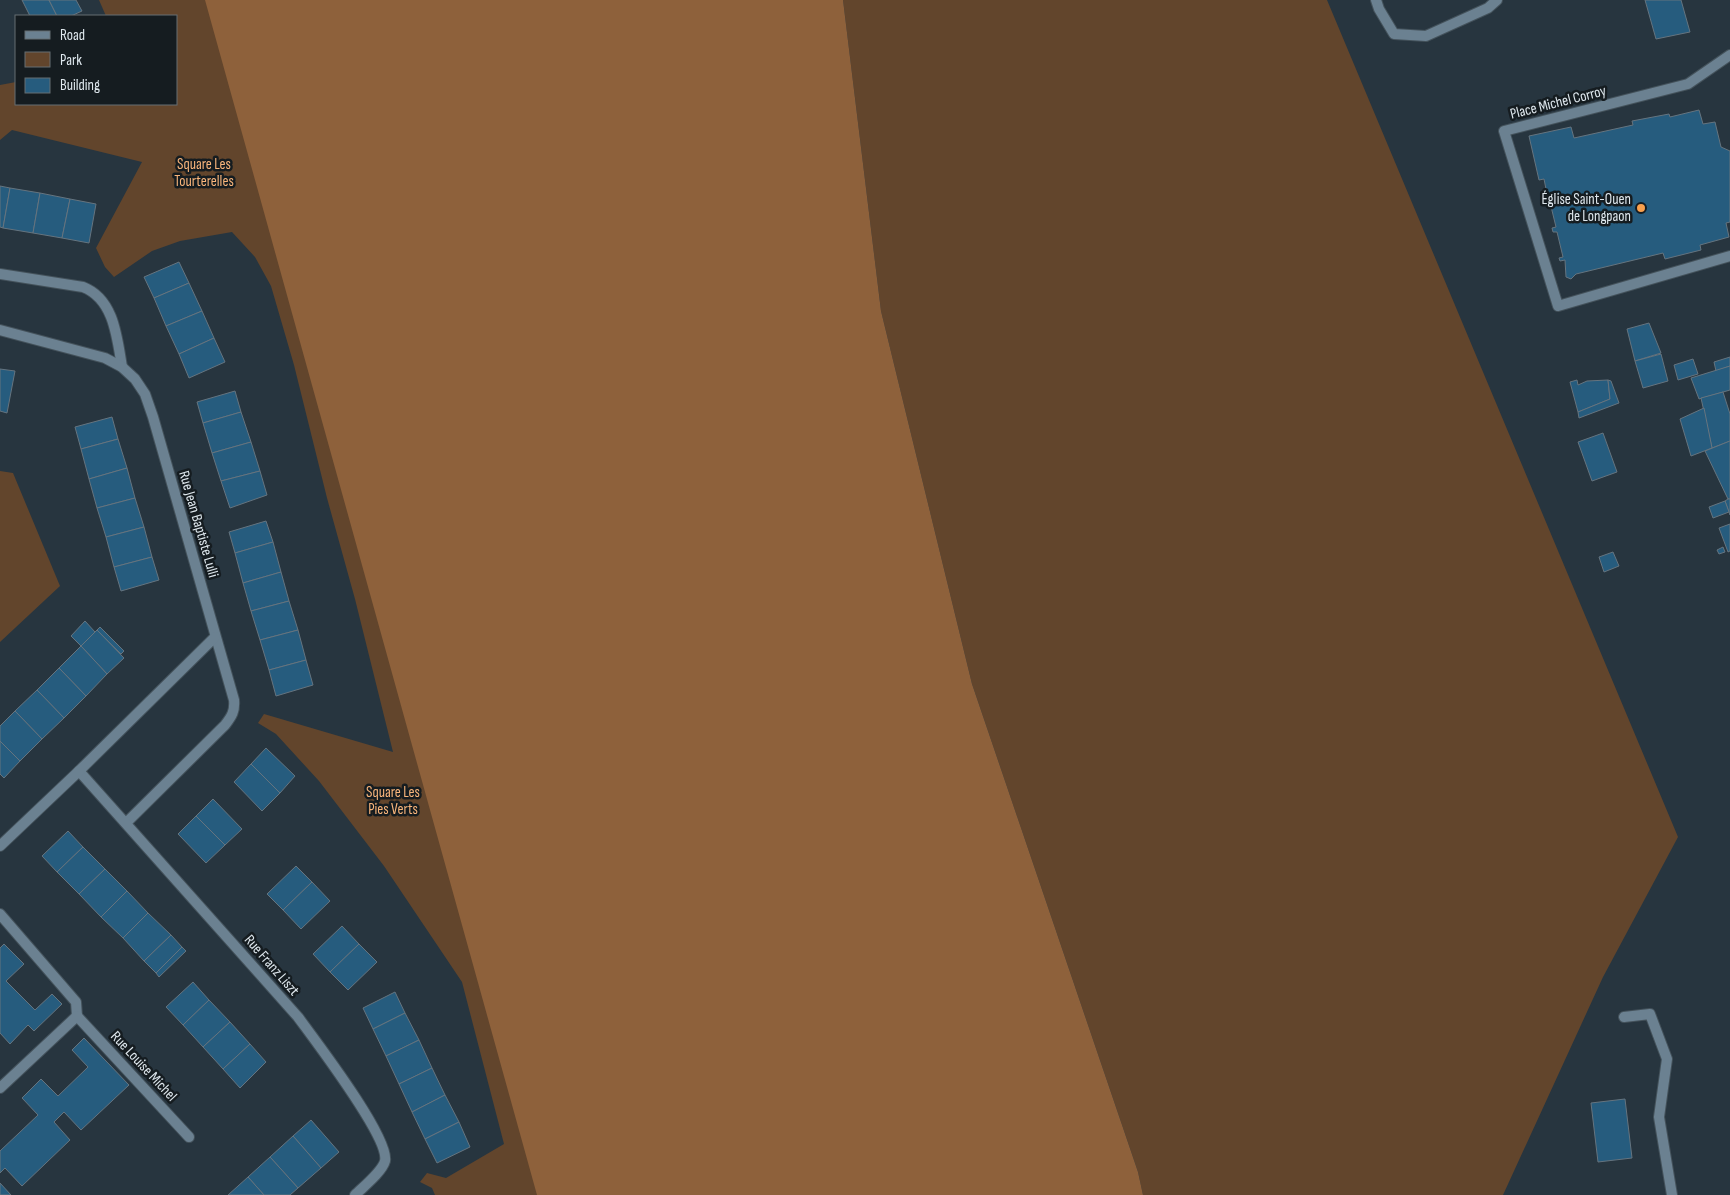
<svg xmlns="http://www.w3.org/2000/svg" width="1730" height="1195" font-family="'Sofia Sans Condensed',sans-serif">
<rect width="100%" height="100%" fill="#27353f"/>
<g fill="#62452c">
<polygon points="99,0 219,0 544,1195 435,1195 432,1188 420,1182 427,1173 446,1178 504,1144 462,982 384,866 319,781 276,734 258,723 264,714 393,752 355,599 327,498 294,365 271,286 255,257 232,232 180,241 152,251 114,277 105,267 96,248 142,162 12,130 0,140 0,85 16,82 16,104 176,104 176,16 106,16"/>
<polygon points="843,0 1327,0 1678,837 1603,977 1503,1195 1143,1195 1138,1172 972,684 881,311"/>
<polygon points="0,471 13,473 60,586 0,642"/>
</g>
<polygon fill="#8e613b" points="205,0 843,0 881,311 972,684 1138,1172 1143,1195 537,1195"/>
<g fill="#265c7e" stroke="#65747f">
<polygon points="22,0 49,0 57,16 30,16"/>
<polygon points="49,0 76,0 82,11 71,16 57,16"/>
<polygon points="1645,0 1681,0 1690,32 1656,39"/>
<polygon points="1699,110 1703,124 1715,122 1721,147 1730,151 1730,222 1726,223 1729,237 1700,245 1701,250 1665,259 1663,253 1576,274 1571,279 1566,277 1565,260 1560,261 1559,258 1563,257 1557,232 1553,232 1552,228 1556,227 1548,194 1544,194 1543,190 1546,189 1544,179 1539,180 1529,136 1571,127 1574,138 1633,125 1632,121 1669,114 1670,117"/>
<polygon points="0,186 10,188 3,228 0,227"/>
<polygon points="10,188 40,193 33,233 3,228"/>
<polygon points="40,193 70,199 62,238 33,233"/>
<polygon points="70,199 96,204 89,243 62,238"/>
<polygon points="179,262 189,283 154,298 144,277"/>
<polygon points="189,283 202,311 166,326 154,298"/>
<polygon points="202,311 214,338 179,354 166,326"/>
<polygon points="1649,323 1661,353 1635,361 1627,329"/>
<polygon points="214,338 225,362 189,378 179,354"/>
<polygon points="1661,354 1668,381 1643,388 1635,361"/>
<polygon points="1730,357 1730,366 1716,371 1714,362"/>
<polygon points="1693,359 1698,374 1678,380 1674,365"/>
<polygon points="1730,366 1730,390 1699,399 1691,378"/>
<polygon points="0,369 15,371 7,413 0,411"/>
<polygon points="1577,380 1578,385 1587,381 1608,380 1610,399 1578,412 1570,382"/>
<polygon points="1608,380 1611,381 1619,403 1579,418 1578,412 1610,399"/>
<polygon points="235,391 241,412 203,423 197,402"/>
<polygon points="1723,392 1730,414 1730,441 1712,448 1701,398"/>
<polygon points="1704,408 1712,448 1691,456 1680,419"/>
<polygon points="241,412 251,442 212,453 203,423"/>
<polygon points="112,417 118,439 81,449 75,427"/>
<polygon points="1603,433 1617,472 1592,481 1578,442"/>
<polygon points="118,439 127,468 89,479 81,449"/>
<polygon points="1730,441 1730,499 1728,499 1705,451"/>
<polygon points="251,442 260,471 221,481 212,453"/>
<polygon points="127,468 135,498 97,508 89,479"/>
<polygon points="260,471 267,495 230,508 221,481"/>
<polygon points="135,498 144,527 106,537 97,508"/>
<polygon points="1728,499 1730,499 1730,515 1725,501"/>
<polygon points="1725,501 1729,512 1713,518 1709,507"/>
<polygon points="266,521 273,542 235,553 229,532"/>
<polygon points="1730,524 1730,551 1728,552 1719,528"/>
<polygon points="144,527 152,557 114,567 106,537"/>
<polygon points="273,542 281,572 243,583 235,553"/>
<polygon points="1723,547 1725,552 1719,554 1717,550"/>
<polygon points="1613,552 1619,566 1604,572 1599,557"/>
<polygon points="152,557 159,580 121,591 114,567"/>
<polygon points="281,572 289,601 251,611 243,583"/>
<polygon points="289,601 298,630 260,640 251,611"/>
<polygon points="85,621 95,632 81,646 71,636"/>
<polygon points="100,627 124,651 121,654 97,630"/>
<polygon points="97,630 124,658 107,674 81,646"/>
<polygon points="298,630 306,660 269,670 260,640"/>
<polygon points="81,646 107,674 86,696 59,668"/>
<polygon points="306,660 313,685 276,696 269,670"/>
<polygon points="59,668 86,696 64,718 37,690"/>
<polygon points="37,690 64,718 42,739 15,711"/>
<polygon points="15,711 42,739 20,761 0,741 0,726"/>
<polygon points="0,741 20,761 4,778 0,774"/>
<polygon points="266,748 295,776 280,793 251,764"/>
<polygon points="251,764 280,793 262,811 234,782"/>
<polygon points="213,799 242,829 225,845 196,816"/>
<polygon points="196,816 225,845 206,863 178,834"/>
<polygon points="68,831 83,847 57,872 42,856"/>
<polygon points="83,847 105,869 79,894 57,872"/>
<polygon points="296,866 312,882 283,910 267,894"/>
<polygon points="105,869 127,891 101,917 79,894"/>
<polygon points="312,882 330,901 301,929 283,910"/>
<polygon points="127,891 148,913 123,938 101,917"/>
<polygon points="148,913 171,935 144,961 123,938"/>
<polygon points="342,926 359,944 330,972 313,954"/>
<polygon points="171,935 182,947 156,973 144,961"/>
<polygon points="4,944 24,964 6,981 35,1010 52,994 62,1004 34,1031 28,1025 10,1044 0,1033 0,948"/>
<polygon points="359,944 377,962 348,990 330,972"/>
<polygon points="182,947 186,951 159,977 156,973"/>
<polygon points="193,982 209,1000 183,1025 166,1007"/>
<polygon points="395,992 405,1013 373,1029 363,1008"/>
<polygon points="209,1000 230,1022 203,1047 183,1025"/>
<polygon points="405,1013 419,1040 386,1056 373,1029"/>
<polygon points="230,1022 250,1044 223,1069 203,1047"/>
<polygon points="84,1038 129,1085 81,1130 64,1112 54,1122 70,1140 22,1186 5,1168 0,1173 0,1151 38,1115 22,1098 41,1079 58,1096 88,1067 72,1050"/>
<polygon points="419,1040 432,1068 399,1084 386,1056"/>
<polygon points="250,1044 266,1062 240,1088 223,1069"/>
<polygon points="432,1068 445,1095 412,1112 399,1084"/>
<polygon points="445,1095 459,1122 425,1139 412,1112"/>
<polygon points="1625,1099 1632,1158 1598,1162 1591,1103"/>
<polygon points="311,1120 339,1152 321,1168 293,1136"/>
<polygon points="459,1122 470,1147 437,1163 425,1139"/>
<polygon points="293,1136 321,1168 298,1188 270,1157"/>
<polygon points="270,1157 298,1188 290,1195 264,1195 248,1177"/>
<polygon points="248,1177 264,1195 228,1195"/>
<polygon points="0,1183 11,1195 0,1195"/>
</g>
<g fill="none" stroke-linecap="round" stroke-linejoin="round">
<g stroke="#44525b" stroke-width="12">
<g id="service">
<polyline points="1376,0 1379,9 1394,34 1426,36 1488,8 1497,0"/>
<path d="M 0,274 L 83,287 C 114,299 117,337 122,367"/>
</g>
</g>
<g stroke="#44525b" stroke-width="12">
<g id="minor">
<polyline points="1730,55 1688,84 1504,131 1558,306 1730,256"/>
<path d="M 0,330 L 105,358 L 122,367 L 135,379 L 145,394 L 153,417 L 234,700 C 235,711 232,716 225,725 L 126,823"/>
<path d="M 79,771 L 298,1017 C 314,1039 390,1138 385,1161 C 382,1172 363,1187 355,1195"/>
<polyline points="0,846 79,771 215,637"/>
<polyline points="0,914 76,1002 77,1016"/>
<polyline points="1624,1017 1650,1014 1667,1059 1659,1117 1672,1195"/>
<polyline points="0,1088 77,1016 189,1137"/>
</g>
</g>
<use href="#service" stroke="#6b8191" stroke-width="10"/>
<use href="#minor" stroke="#6b8191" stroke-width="10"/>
</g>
<circle fill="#f9a04d" stroke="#151c20" stroke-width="2" cx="1641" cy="208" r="5"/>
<g text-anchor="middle" stroke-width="5" stroke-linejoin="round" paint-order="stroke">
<g font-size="15" fill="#dfe8ee" stroke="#151c20">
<text transform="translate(1558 102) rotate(-14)" y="5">Place Michel Corroy</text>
<text transform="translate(199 524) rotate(74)" y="5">Rue Jean Baptiste Lulli</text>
<text transform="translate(272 965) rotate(49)" y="5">Rue Franz Liszt</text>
<text transform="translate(144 1066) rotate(47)" y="5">Rue Louise Michel</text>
</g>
<g font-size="15" fill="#f9b57b" stroke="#151c20">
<text x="204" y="169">Square Les<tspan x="204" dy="17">Tourterelles</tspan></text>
<text x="393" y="797">Square Les<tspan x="393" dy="17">Pies Verts</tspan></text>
</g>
<g font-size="15" fill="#dfe8ee" stroke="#151c20" text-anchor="end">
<text x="1631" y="204">Église Saint-Ouen<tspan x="1631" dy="17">de Longpaon</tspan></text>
</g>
</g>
<rect x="15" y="15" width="162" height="90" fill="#151c20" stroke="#666e72"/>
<rect x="25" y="31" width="25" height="8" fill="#6b8191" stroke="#666e72"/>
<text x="60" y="40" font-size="15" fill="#dfe8ee">Road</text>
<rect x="25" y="52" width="25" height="15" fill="#62452c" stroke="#666e72"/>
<text x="60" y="65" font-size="15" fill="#dfe8ee">Park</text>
<rect x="25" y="78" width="25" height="15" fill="#265c7e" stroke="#666e72"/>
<text x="60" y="90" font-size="15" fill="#dfe8ee">Building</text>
</svg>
